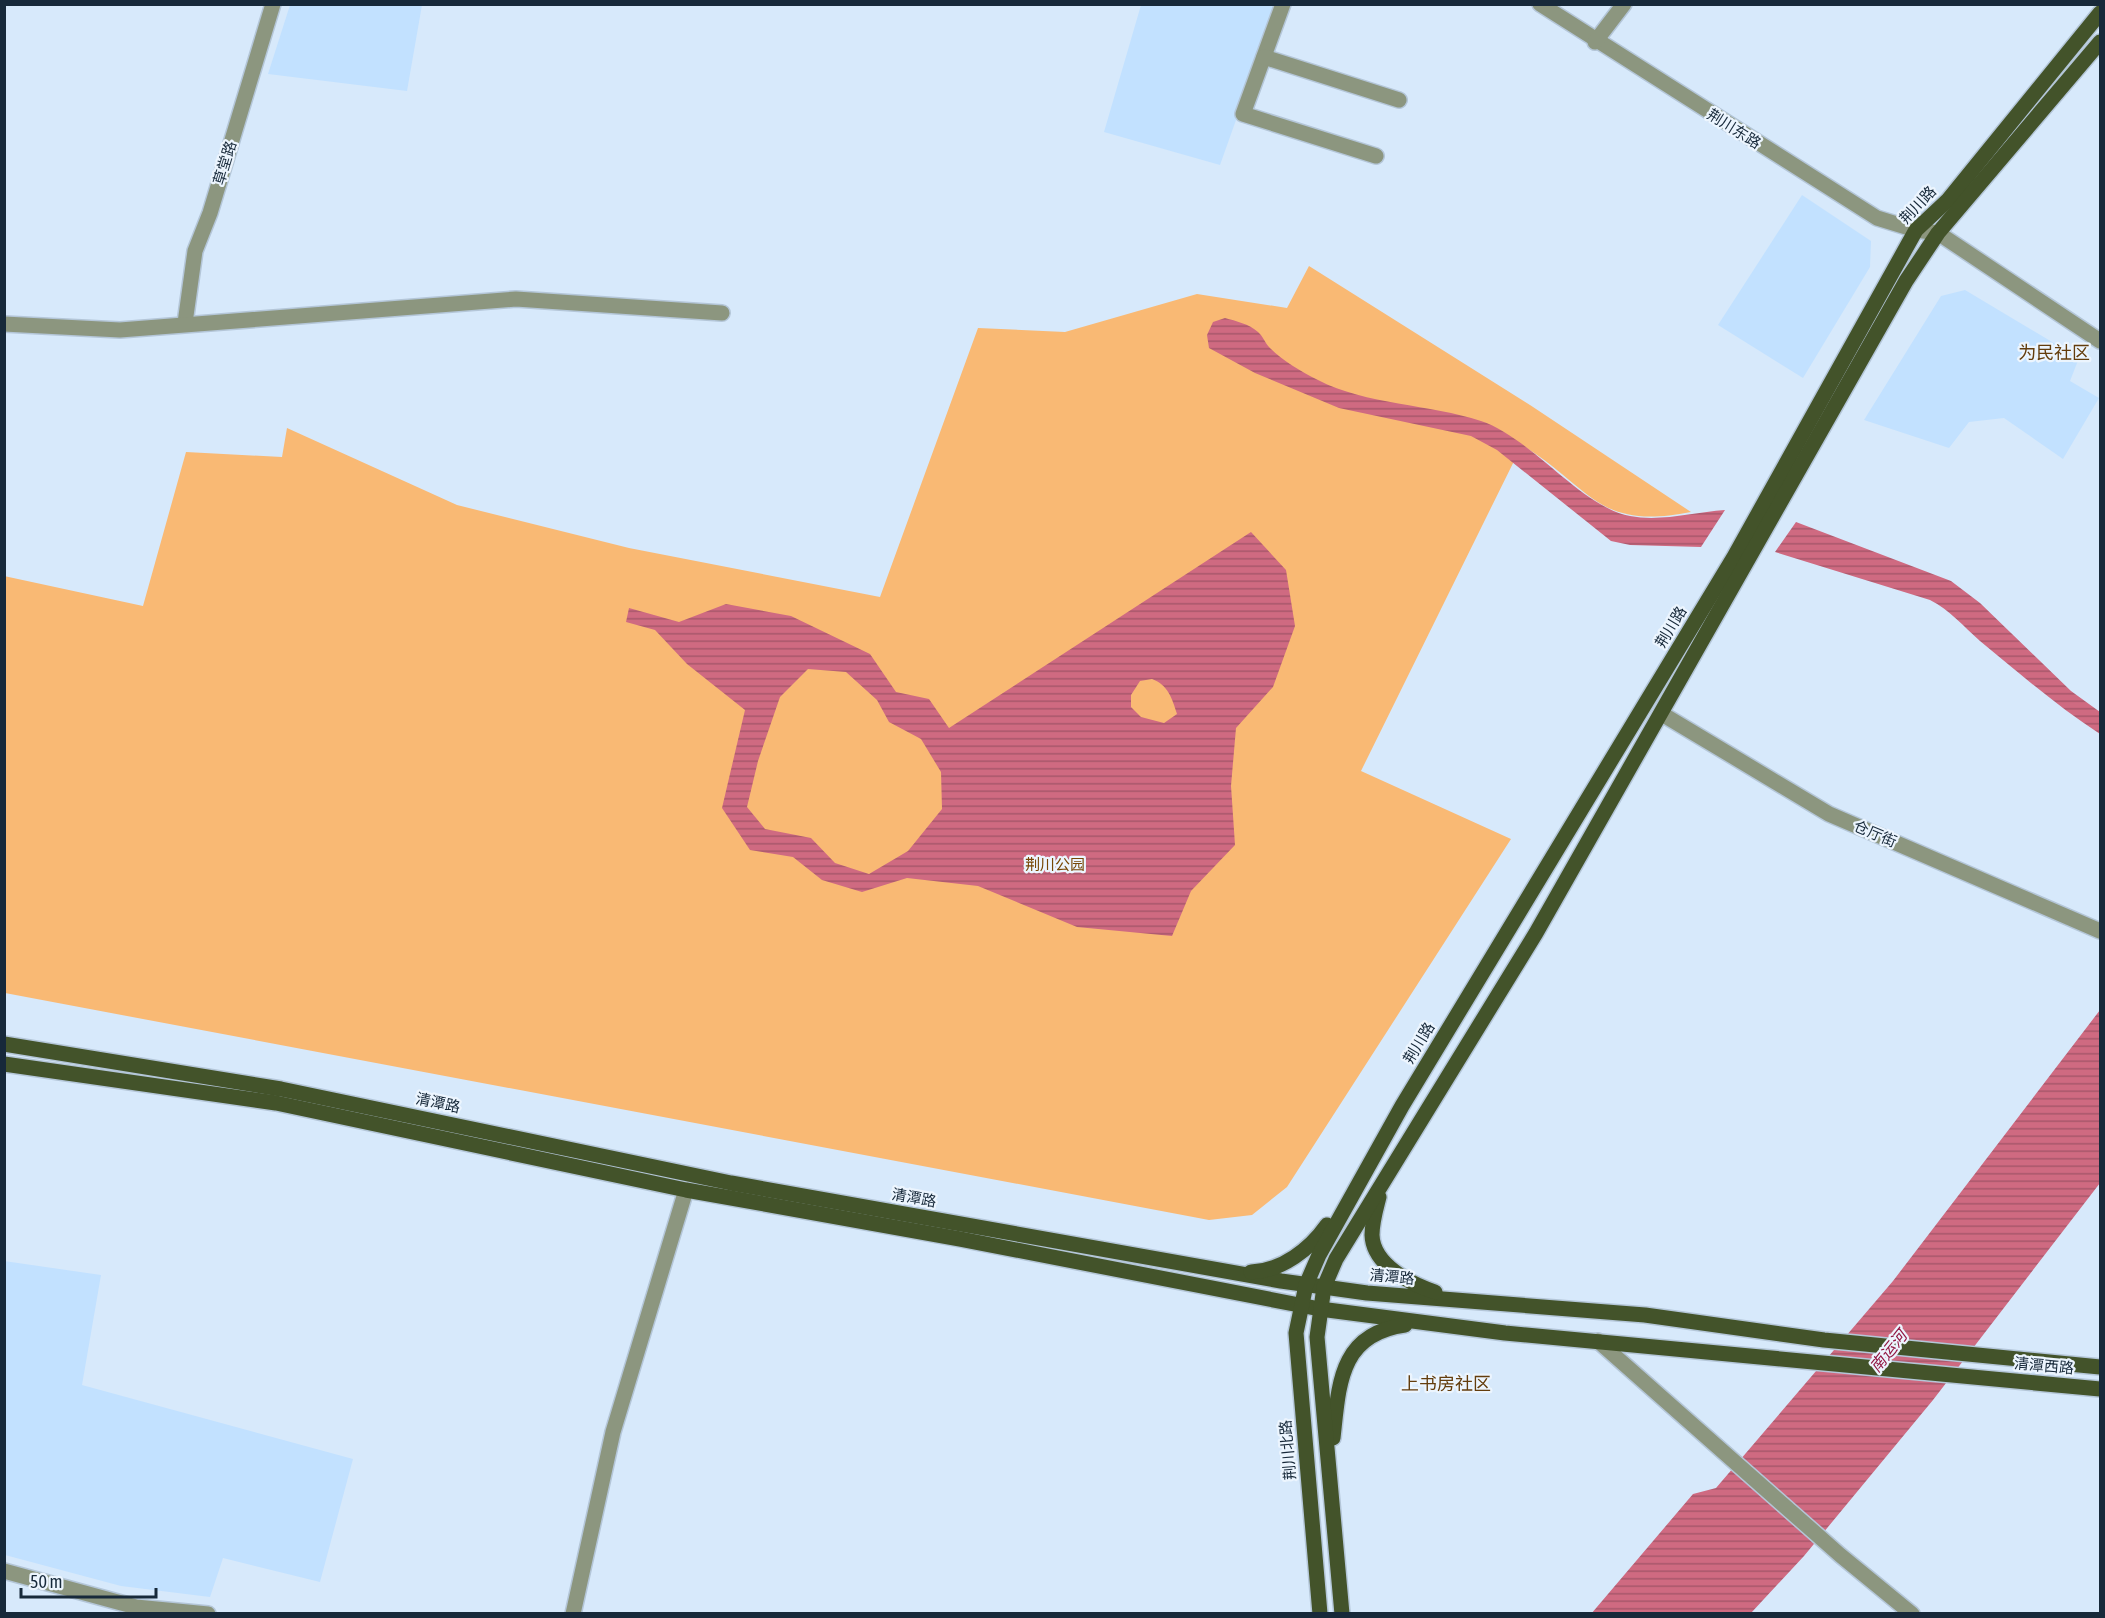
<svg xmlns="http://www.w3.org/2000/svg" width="2105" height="1618" font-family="'Asap Condensed','Noto Sans SC',sans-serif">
<defs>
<pattern id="water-rules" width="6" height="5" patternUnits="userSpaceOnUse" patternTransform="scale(1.5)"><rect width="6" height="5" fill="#cf6a81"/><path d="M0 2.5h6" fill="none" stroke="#a7576b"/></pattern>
</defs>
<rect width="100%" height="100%" fill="#d7e9fb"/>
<g fill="#c2e1ff">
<polygon points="290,5 422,5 407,91 268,74"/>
<polygon points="1141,5 1277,5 1220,165 1104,132"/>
<polygon points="1802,195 1871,241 1870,267 1803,378 1718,325"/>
<polygon points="1965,290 2079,358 2070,381 2099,398 2063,459 2004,418 1969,422 1949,448 1864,420 1941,296"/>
<polygon points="4,1261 101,1275 82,1385 353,1459 320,1582 223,1558 210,1597 121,1586 5,1555"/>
</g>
<path fill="#f9b974" d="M 1309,266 L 1530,405 L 1691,512 C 1597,531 1592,488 1522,445 L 1361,771 L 1511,839 L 1287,1187 L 1252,1215 L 1209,1220 L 5,993 L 4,576 L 143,606 L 186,452 L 282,457 L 287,428 L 457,505 L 629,548 L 880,597 L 978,328 L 1065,332 L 1197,294 L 1287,308 Z"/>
<g fill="url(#water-rules)" fill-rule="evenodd">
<path d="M 1225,318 C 1236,321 1249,324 1258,332 C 1263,336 1265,343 1269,347 C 1283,361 1300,371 1318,380 C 1366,405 1430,404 1481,421 C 1532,438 1581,507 1630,516 C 1661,522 1694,512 1725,510 L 1701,547 L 1630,545 L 1611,541 L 1497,450 L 1471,436 L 1339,408 L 1255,373 L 1209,348 L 1207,335 L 1213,322 Z"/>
<path d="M 1796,522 L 1951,581 L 1980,603 L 2071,691 L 2100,712 L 2100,734 C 2057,706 2019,673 1980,641 C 1963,626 1950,610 1930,600 L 1775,552 Z"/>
<path d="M 1251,532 L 1286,570 L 1295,626 L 1273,687 L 1236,728 L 1231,786 L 1235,845 L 1191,891 L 1172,936 L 1077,927 L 978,886 L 907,878 L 862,892 L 822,880 L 793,857 L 750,850 L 722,808 L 745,710 L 687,664 L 655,630 L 626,622 L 629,608 L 679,622 L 726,604 L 791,616 L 870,654 L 896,692 L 929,699 L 949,728 ZM 808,669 L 846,672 L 877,700 L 889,722 L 921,739 L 941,772 L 942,809 L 908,851 L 869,874 L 835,863 L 811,838 L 765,829 L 747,807 L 758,761 L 780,697 ZM 1152,679 C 1168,685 1172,698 1177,714 L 1164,723 L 1141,717 L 1131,707 L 1131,695 L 1140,681 Z"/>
<polygon points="2100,1010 2100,1183 1933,1400 1804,1556 1751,1613 1591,1614 1693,1494 1716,1488 1893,1281"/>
</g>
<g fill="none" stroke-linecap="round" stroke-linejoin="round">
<g stroke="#b4c6d8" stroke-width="18">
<g id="minor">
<polyline points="1283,4 1243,114 1376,156"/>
<polyline points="1540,4 1877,218 1916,230 1938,233 2100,341"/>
<polyline points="1595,42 1624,4"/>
<polyline points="1264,57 1399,100"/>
<polyline points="185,323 195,251 210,213 273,4"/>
<polyline points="4,324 120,330 516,299 722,313"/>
<polyline points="1662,714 1829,814 2100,931"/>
<polyline points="1598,1341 1840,1555 1912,1614"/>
<polyline points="4,1571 136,1607 208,1614"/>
<polyline points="573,1614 613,1432 686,1190"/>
</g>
</g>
<g stroke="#b4c6d8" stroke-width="18">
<g id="major">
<polyline points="4,1044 281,1089 731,1183 1281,1281 1367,1293 1645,1315 1824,1340 2100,1367"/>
<polyline points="4,1064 276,1103 686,1190 960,1239 1320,1309 1505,1333 2100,1389"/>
<path d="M 1379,1197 C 1376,1209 1372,1222 1372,1235 C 1373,1265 1411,1284 1435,1292"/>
<path d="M 1251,1272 C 1282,1271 1310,1249 1327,1225"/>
<path d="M 1333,1438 C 1339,1385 1339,1334 1405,1325"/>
<polyline points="1320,1614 1296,1333 1306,1285 1319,1255 1402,1106 1734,557 1916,230 1948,200 2100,13"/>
<polyline points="1342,1614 1317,1337 1324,1287 1336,1259 1536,933 1906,281 1938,233 2100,42"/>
</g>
</g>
<use href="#minor" stroke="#8c967f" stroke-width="15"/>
<use href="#major" stroke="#43532a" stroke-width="15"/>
</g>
<g text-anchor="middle" stroke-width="4.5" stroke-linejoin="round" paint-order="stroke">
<g font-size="15" fill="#17293a" stroke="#ecf5fe">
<text transform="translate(1734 129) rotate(32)" y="5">荆川东路</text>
<text transform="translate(225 163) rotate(-73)" y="5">草堂路</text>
<text transform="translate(1918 205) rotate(-47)" y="5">荆川路</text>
<text transform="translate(1671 627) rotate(-59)" y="5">荆川路</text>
<text transform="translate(1875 834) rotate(23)" y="5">仓厅街</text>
<text transform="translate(1419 1043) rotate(-59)" y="5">荆川路</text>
<text transform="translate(438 1103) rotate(12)" y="5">清潭路</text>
<text transform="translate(914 1198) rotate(10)" y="5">清潭路</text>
<text transform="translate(1392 1277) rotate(5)" y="5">清潭路</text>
<text transform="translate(2044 1366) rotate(5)" y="5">清潭西路</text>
<text transform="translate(1288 1450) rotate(-95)" y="5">荆川北路</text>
</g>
<g font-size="15" fill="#764705" stroke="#ecf5fe">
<text x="1055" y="870">荆川公园</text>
</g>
<g font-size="16" font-style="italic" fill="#921642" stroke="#ecf5fe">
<text transform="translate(1888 1351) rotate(-51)" y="6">南运河</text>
</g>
<g font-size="18" fill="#633d0d" stroke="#ecf5fe">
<text x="2054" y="359">为民社区</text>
<text x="1446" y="1390">上书房社区</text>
</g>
</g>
<rect width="2105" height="1618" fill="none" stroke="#17293a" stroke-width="12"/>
<path d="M21 1588v9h135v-9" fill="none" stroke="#17293a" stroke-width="3"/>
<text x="30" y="1588" font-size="18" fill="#17293a" stroke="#ecf5fe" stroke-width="4.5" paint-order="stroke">50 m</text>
</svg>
